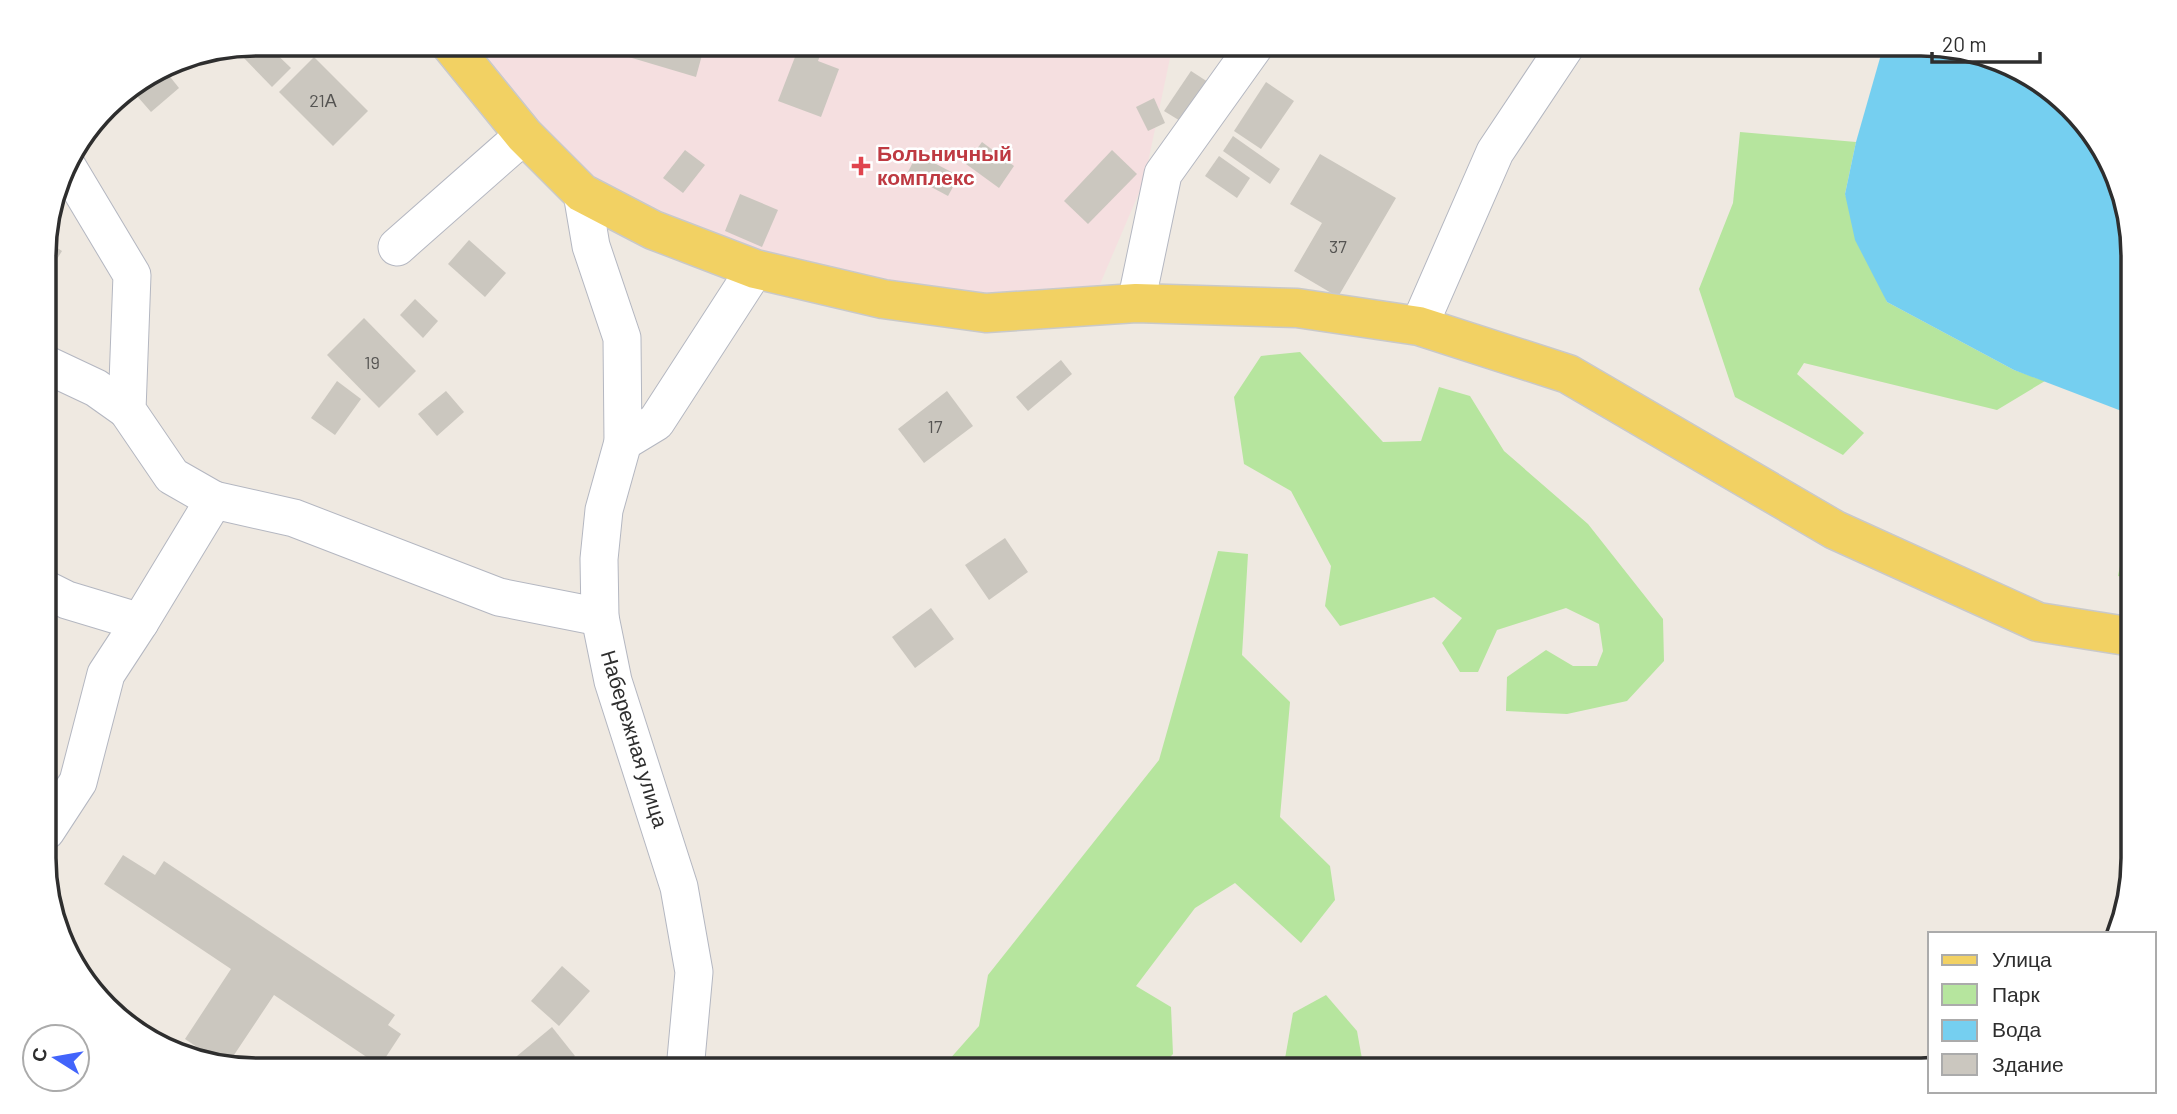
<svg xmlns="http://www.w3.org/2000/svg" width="2177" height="1114" font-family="Barlow,sans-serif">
<rect width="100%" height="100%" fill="#efe9e1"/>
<polygon fill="#f5dfe0" points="469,44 1173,44 1144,181 1092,303 1008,307 809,269 629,205 553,151"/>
<g fill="#b6e59e">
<polygon points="1740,132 1856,142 1845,194 1887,302 2014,370 2045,381 1997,410 1804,363 1797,374 1864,433 1843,455 1735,397 1699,289 1733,203"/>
<polygon points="1300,352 1383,442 1421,441 1439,387 1470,396 1504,451 1588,524 1663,619 1664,661 1627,701 1567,714 1506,711 1507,677 1546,650 1573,666 1597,666 1603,651 1599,624 1566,608 1497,630 1478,672 1460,672 1442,643 1462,618 1434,597 1340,626 1325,606 1331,566 1291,491 1244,464 1234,397 1261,356"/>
<polygon points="2132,506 2132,579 2118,576"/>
<polygon points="1218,551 1248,554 1242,655 1290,702 1280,817 1330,866 1335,900 1301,943 1235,883 1195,908 1136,986 1171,1007 1173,1054 1158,1070 940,1070 979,1026 988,975 1159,760"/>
<polygon points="1326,995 1357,1031 1364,1070 1283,1070 1293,1013"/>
</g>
<polygon fill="#75cff0" points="1884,44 1921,44 2014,66 2097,138 2131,229 2132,415 2014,370 1887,302 1855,240 1845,194 1856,142"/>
<g fill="#cbc7bf">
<polygon points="254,44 266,44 291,68 272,87 242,56"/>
<polygon points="585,44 705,44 696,77"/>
<polygon points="800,44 824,44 818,61 839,69 821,117 778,101"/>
<polygon points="314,57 368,111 333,146 279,92"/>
<polygon points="163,68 179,88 151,112 130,88"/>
<polygon points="1191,71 1208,82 1182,122 1164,111"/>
<polygon points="1266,82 1294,101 1261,149 1234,131"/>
<polygon points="1154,98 1165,123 1148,131 1136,107"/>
<polygon points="1233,136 1280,169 1270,184 1223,151"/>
<polygon points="982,142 1014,166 999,188 966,164"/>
<polygon points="685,150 705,165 683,193 663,178"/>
<polygon points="1112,150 1137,174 1088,224 1064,201"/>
<polygon points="917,154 959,176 948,196 907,174"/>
<polygon points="1320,154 1396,198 1338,297 1294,271 1322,223 1290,204"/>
<polygon points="1219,156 1250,178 1237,198 1205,176"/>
<polygon points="740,194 778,210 762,247 725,231"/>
<polygon points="45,240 62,251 44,280 44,242"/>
<polygon points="469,240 506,273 485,297 448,264"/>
<polygon points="415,299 438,321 423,338 400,315"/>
<polygon points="364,318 416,371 379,408 327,355"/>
<polygon points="1061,360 1072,374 1028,411 1016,397"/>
<polygon points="337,381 361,399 335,435 311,418"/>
<polygon points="446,391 464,412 437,436 418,414"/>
<polygon points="947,391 973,426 924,463 898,429"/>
<polygon points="1005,538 1028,572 989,600 965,565"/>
<polygon points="931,608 954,639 915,668 892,637"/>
<polygon points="123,855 155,875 164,861 395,1015 388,1025 401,1034 380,1066 274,995 228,1064 219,1062 185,1039 231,969 104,884"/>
<polygon points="562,966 590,991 559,1026 531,1001"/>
<polygon points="552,1027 575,1056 559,1070 509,1070 505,1066"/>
</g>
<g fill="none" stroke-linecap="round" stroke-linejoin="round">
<g stroke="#b4b7c1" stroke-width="39">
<g id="minor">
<polyline points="65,163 132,275 127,410 172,476 214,500"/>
<polyline points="582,193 591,246 622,338 623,442 604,510 599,559 600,617 613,681 679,887 694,972 685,1070"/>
<polyline points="397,247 524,135"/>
<polyline points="1136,303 1163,174 1256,44"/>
<polyline points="1419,326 1495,152 1567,44"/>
<polyline points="45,364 96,388 127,410"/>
<polyline points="623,442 656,422 755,269"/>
<polyline points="45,589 67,600 140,622"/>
<polyline points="46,831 78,782 106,674 140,622 214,500 294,518 499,597 600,617"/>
</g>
</g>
<g stroke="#c9c9c9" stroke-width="41">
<polyline id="major" points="450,44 524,135 582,193 653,230 755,269 883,299 986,313 1136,303 1297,308 1419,326 1568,374 1835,530 2038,622 2133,637"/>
</g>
<use href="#minor" stroke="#fff" stroke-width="37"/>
<use href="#major" stroke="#f2d163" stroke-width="38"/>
</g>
<path fill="#e0444e" stroke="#fff" stroke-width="2.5" d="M857.5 155.5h7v7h7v7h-7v7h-7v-7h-7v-7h7z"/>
<g text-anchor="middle" stroke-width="5" stroke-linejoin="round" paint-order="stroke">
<g font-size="18" fill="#555452">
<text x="323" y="107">21А</text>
<text x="1338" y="253">37</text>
<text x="372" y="369">19</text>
<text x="935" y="433">17</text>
</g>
<g font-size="21" font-weight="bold" fill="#be3a42" stroke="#fff" text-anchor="start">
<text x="877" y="161">Больничный<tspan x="877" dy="24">комплекс</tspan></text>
</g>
<g font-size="21" fill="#2e2e2e" stroke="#fff">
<text transform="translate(634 739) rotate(73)" y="7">Набережная улица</text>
</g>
</g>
<path d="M0 0H2177V1114H0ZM256 56H1921A200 200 0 0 1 2121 256V858A200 200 0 0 1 1921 1058H256A200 200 0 0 1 56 858V256A200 200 0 0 1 256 56Z" fill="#fff" fill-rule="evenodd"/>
<path fill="none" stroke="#2e2e2e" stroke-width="3.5" d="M256 56H1921A200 200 0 0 1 2121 256V858A200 200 0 0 1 1921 1058H256A200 200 0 0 1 56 858V256A200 200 0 0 1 256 56Z"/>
<rect x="1928" y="932" width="228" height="161" fill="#ffffff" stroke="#ababab" stroke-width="2"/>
<rect x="1942" y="955" width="35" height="10" fill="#f2d163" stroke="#ababab" stroke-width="2"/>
<text x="1992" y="967" font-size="21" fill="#2e2e2e">Улица</text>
<rect x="1942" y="984" width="35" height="21" fill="#b6e59e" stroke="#ababab" stroke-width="2"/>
<text x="1992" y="1002" font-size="21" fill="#2e2e2e">Парк</text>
<rect x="1942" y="1020" width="35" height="21" fill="#75cff0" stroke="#ababab" stroke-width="2"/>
<text x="1992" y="1037" font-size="21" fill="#2e2e2e">Вода</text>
<rect x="1942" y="1054" width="35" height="21" fill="#cbc7bf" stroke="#ababab" stroke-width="2"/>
<text x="1992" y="1072" font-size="21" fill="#2e2e2e">Здание</text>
<g transform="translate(56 1058) rotate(281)"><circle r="33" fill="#ffffff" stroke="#ababab" stroke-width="2"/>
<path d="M0-5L12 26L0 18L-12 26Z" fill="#4264fb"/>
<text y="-10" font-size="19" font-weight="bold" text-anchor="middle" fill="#2e2e2e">С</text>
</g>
<path d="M1932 52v10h108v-10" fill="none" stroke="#2e2e2e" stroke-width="3.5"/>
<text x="1942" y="52" font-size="21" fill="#2e2e2e" stroke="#ffffff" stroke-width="5" paint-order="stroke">20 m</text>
</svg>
